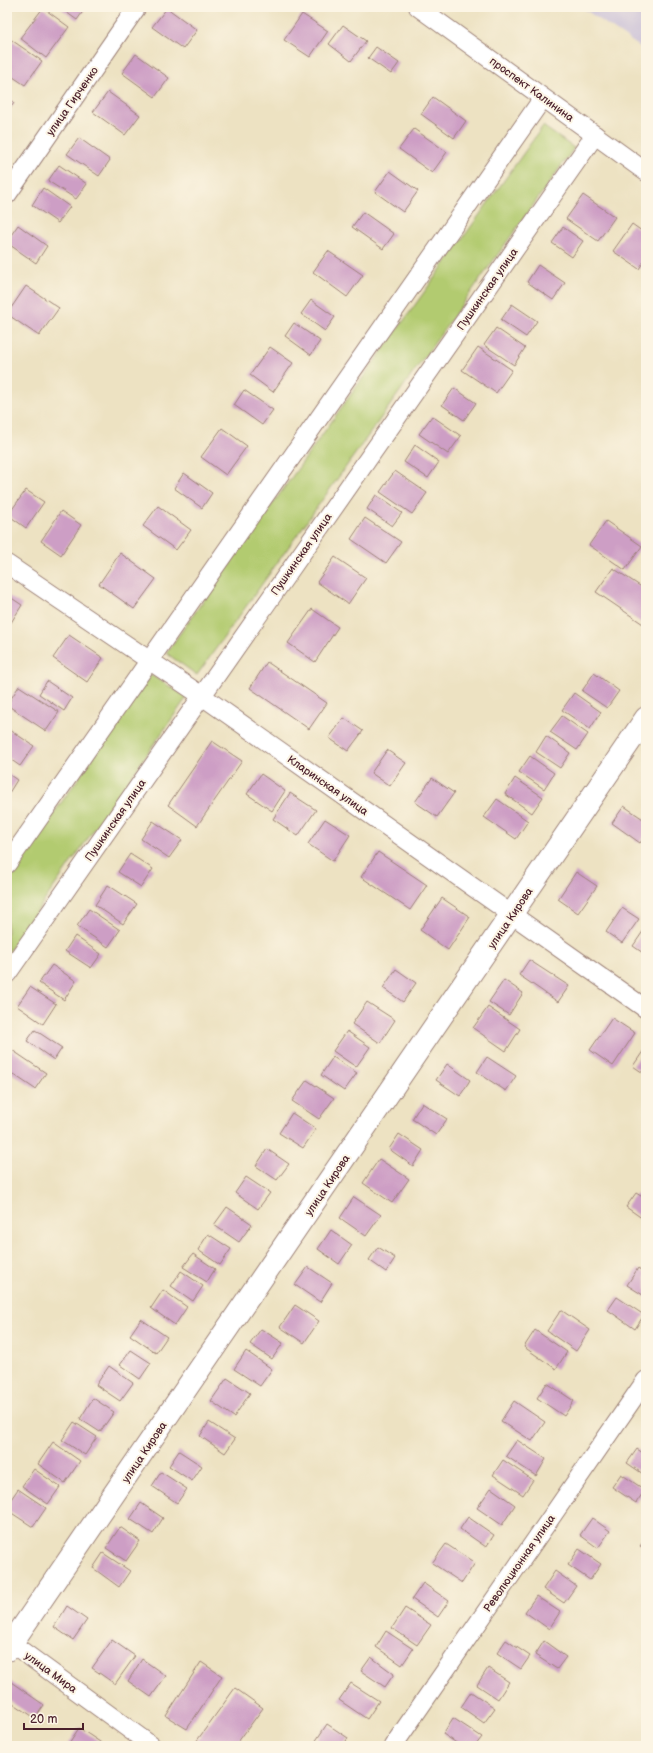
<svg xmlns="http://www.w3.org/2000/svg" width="653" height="1753" font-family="'Balsamiq Sans',sans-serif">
<rect width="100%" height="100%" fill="#fcf5e5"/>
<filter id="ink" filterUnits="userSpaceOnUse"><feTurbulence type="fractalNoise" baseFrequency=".025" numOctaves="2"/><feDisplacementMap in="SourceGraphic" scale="8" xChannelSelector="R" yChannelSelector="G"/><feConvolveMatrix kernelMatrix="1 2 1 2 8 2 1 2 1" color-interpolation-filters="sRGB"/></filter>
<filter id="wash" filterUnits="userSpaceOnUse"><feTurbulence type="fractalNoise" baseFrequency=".012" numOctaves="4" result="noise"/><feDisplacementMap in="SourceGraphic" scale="16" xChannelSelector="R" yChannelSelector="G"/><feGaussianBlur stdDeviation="0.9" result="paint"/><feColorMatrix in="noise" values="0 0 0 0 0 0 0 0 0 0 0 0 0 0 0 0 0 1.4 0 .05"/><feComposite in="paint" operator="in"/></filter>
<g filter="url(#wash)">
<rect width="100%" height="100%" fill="#ede2c2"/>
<polygon fill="#c9bfd7" points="581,7 646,7 646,51"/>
<g fill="#b2cb70" stroke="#7e754e">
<polygon points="543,126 574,148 197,675 166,653"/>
<polygon points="151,675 187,697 7,954 7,880"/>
</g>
<g id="blocks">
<g fill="#cd9ec5">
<polygon points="59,7 80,7 84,10 77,20"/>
<polygon points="43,8 69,27 46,58 20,38"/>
<polygon points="167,8 197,30 183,49 152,27"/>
<polygon points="302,14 328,31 310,57 284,40"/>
<polygon points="343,25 366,41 351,61 329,44"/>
<polygon points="10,39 42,61 25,85 7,73 7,42"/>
<polygon points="376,47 399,63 391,74 368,58"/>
<polygon points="136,54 169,78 155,97 122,73"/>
<polygon points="108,92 140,115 125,135 93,112"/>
<polygon points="433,97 466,121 454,138 421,114"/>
<polygon points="7,98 14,103 7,113"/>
<polygon points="414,129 447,152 432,173 399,149"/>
<polygon points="79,138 110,160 99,176 67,154"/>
<polygon points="59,165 87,184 76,199 48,181"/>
<polygon points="390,171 418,191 403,212 375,192"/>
<polygon points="43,188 70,207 58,223 32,205"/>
<polygon points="583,195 615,217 598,241 566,219"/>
<polygon points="363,212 394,234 383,249 352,227"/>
<polygon points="632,224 646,234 646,258 639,269 613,251"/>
<polygon points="18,225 47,246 36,263 7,243 7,241"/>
<polygon points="563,227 583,241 572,257 552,243"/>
<polygon points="328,251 363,275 347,297 313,272"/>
<polygon points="538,265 565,283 553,300 527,282"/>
<polygon points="26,286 59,308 39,336 7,314"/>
<polygon points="311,300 335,317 325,331 301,314"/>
<polygon points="512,304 537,321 526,337 501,320"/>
<polygon points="294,323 320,341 311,355 285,336"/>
<polygon points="496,328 525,348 514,365 484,345"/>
<polygon points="270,347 293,363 273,392 250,375"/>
<polygon points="478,347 512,370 496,393 462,370"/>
<polygon points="454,388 476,403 464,420 442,405"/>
<polygon points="244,390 273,410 262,425 234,405"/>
<polygon points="432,416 461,436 448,454 419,434"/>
<polygon points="222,428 247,446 226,475 201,457"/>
<polygon points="415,445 439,462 428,478 404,462"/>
<polygon points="395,471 427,493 412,514 380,492"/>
<polygon points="184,473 212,493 202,508 174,488"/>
<polygon points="26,490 44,502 26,528 8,515"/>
<polygon points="376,495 402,513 392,526 367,509"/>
<polygon points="158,506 191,530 176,550 143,526"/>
<polygon points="61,511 81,525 61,555 41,541"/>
<polygon points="365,518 401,542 386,563 351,539"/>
<polygon points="606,521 642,546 625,570 589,545"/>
<polygon points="120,553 156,579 134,609 99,584"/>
<polygon points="335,557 366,578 348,604 317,582"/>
<polygon points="613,568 646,590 646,626 596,592"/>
<polygon points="646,574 646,583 642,580"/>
<polygon points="7,595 22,605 7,629"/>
<polygon points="312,609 338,627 315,662 288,643"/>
<polygon points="69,635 103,658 87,682 53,658"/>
<polygon points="267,662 327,703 309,729 250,688"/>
<polygon points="594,673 619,691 607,708 582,691"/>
<polygon points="47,681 72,698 64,711 39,694"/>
<polygon points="19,686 59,712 46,731 7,705"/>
<polygon points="574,693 601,712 590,729 562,710"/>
<polygon points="562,716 588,734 577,750 550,732"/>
<polygon points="344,718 363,731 348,751 329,738"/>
<polygon points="10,730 34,746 20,766 7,757 7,734"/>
<polygon points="546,736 570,753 560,768 536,752"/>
<polygon points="212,741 242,761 197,826 168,805"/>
<polygon points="387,750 406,763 390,786 371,773"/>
<polygon points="530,756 554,773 544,789 519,772"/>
<polygon points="7,773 17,780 7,796"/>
<polygon points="261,774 285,791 272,811 247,794"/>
<polygon points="432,778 454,793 437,817 415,802"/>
<polygon points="515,778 543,797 532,813 505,794"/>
<polygon points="290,793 316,810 298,836 273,819"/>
<polygon points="497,799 528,821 516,839 484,817"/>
<polygon points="624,806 646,821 646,835 640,843 612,823"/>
<polygon points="325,819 350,835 333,861 308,844"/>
<polygon points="153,821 182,840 169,858 141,839"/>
<polygon points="378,852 427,885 410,910 361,877"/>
<polygon points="130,854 153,869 141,887 118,872"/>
<polygon points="576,872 597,886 578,913 558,899"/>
<polygon points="108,885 137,904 123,924 95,905"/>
<polygon points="442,898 470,917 448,950 420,930"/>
<polygon points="622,908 639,919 622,943 606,932"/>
<polygon points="89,909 120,930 108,947 77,926"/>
<polygon points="646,927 646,955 633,946"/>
<polygon points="75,936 101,954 91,968 65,951"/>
<polygon points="529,960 569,986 558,1002 519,975"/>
<polygon points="52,965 76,981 64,1000 39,983"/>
<polygon points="396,969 416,983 403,1002 383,988"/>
<polygon points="504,980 523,993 509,1015 489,1002"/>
<polygon points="30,987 56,1004 43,1024 17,1006"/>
<polygon points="367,1002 395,1020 380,1043 352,1024"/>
<polygon points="488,1007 520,1029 506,1051 473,1028"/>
<polygon points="612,1018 635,1033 613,1066 590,1050"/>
<polygon points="35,1030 62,1048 54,1060 27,1041"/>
<polygon points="347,1031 370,1047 356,1067 333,1051"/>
<polygon points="646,1047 646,1075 633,1066"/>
<polygon points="12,1050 46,1073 35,1089 7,1070 7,1057"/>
<polygon points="333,1057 357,1073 344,1091 321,1075"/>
<polygon points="487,1057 516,1076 506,1091 477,1072"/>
<polygon points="447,1064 470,1080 460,1096 436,1080"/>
<polygon points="307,1080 334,1098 319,1119 292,1101"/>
<polygon points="422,1103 447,1119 436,1135 412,1119"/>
<polygon points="292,1113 316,1129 303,1148 279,1133"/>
<polygon points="399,1134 423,1150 413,1166 389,1149"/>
<polygon points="267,1149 289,1164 277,1180 256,1166"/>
<polygon points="379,1159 409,1179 392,1203 363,1183"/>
<polygon points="246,1177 270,1193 258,1209 235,1193"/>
<polygon points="636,1193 646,1199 646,1221 626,1207"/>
<polygon points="354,1197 381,1215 366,1236 340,1218"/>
<polygon points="227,1207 252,1224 239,1242 214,1225"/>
<polygon points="331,1230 352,1245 339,1264 318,1249"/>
<polygon points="208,1234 231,1249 220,1265 198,1250"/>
<polygon points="378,1247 395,1258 386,1272 369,1260"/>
<polygon points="193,1254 215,1269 207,1282 183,1267"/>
<polygon points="308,1267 332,1283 320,1302 295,1285"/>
<polygon points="638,1268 646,1274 646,1297 627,1285"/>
<polygon points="181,1271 203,1286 193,1301 171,1286"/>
<polygon points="163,1290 187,1307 175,1325 151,1308"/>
<polygon points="617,1297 644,1315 635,1329 608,1310"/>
<polygon points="295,1305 319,1321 304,1343 280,1327"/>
<polygon points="561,1310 590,1330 576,1351 547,1331"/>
<polygon points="141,1319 167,1337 156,1353 130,1335"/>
<polygon points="261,1329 283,1343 272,1359 250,1344"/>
<polygon points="535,1330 567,1352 556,1369 524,1347"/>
<polygon points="131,1350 151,1363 140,1379 120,1365"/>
<polygon points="246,1351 272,1369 260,1386 234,1369"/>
<polygon points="109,1366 133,1383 120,1401 96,1385"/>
<polygon points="227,1378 250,1393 234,1417 211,1401"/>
<polygon points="547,1383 574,1401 564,1416 537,1398"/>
<polygon points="93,1398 114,1412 100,1432 80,1419"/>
<polygon points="514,1401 545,1422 532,1441 501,1421"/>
<polygon points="74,1422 97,1437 85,1455 62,1440"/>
<polygon points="209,1422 235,1439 225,1453 200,1436"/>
<polygon points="517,1440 546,1459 536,1476 506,1456"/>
<polygon points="53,1442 80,1461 65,1483 38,1464"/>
<polygon points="637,1449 646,1455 646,1476 627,1463"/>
<polygon points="179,1451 202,1466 192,1481 169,1466"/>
<polygon points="503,1460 533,1480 523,1495 493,1475"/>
<polygon points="34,1469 60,1487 48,1504 22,1486"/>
<polygon points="161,1472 187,1489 177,1503 152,1486"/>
<polygon points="621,1474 645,1490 636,1503 612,1487"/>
<polygon points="491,1488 515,1505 502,1525 477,1508"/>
<polygon points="18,1489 46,1508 33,1527 7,1510 7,1505"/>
<polygon points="141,1503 163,1518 153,1534 130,1519"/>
<polygon points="468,1517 494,1535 486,1547 460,1529"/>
<polygon points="592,1518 610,1531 598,1548 580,1535"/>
<polygon points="120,1527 140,1541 126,1561 106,1548"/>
<polygon points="646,1538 646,1550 640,1546"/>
<polygon points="446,1544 475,1563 462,1583 432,1563"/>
<polygon points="579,1549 601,1564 590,1580 568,1565"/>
<polygon points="103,1553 130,1571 119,1587 93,1568"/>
<polygon points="555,1571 576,1586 564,1603 543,1589"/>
<polygon points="423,1583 449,1601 438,1617 412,1599"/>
<polygon points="536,1596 560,1612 549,1629 525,1612"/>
<polygon points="67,1606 87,1620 73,1640 54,1627"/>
<polygon points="405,1608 431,1625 417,1645 392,1628"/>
<polygon points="386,1631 413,1649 402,1665 376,1647"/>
<polygon points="112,1640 135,1656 115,1684 92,1668"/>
<polygon points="506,1640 530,1656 521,1669 497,1653"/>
<polygon points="544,1641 566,1657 557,1669 535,1655"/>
<polygon points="371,1657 394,1674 385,1687 361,1671"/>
<polygon points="142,1659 166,1676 151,1697 128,1681"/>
<polygon points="201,1662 222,1676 187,1729 166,1716"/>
<polygon points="488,1668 509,1682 498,1699 477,1685"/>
<polygon points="11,1682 44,1705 35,1718 7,1699 7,1687"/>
<polygon points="351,1683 379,1701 367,1719 339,1700"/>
<polygon points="235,1688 263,1708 235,1746 193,1746"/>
<polygon points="471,1692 495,1708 484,1723 461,1707"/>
<polygon points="453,1718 482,1737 475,1746 461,1746 443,1734"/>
<polygon points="327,1724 348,1738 343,1746 321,1746 315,1742"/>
<polygon points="79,1728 103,1744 101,1746 67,1746"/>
</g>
</g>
</g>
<g filter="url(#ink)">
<use href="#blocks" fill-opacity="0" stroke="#9c8076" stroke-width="1"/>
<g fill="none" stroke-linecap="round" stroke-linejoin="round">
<g stroke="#9c8076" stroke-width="20">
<g id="street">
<polyline points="418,7 646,172"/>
<polyline points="7,195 137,7"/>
<polyline points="7,564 202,696 646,1009"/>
<polyline points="7,864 543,98"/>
<polyline points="7,974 595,135"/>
<polyline points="7,1640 152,1746"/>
<polyline points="393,1746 646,1380"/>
</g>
</g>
<g stroke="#9c8076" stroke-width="24">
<polyline id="secondary" points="7,1650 646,718"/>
</g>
<use href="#street" stroke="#fff" stroke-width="18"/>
<use href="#secondary" stroke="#fff" stroke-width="22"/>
</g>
</g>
<g text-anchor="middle" stroke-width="4" stroke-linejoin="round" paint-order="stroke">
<g font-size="11" fill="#4a1f2b" stroke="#fcf5e5">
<text transform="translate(532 89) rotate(36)" y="4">проспект Калинина</text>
<text transform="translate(72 101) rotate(-55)" y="4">улица Гирченко</text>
<text transform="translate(487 289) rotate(-55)" y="4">Пушкинская улица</text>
<text transform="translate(301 554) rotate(-55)" y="4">Пушкинская улица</text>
<text transform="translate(328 785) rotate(35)" y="4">Кларинская улица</text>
<text transform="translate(115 820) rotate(-55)" y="4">Пушкинская улица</text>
<text transform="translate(510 918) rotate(-56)" y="4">улица Кирова</text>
<text transform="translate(327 1185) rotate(-56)" y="4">улица Кирова</text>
<text transform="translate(144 1452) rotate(-56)" y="4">улица Кирова</text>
<text transform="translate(519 1563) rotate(-55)" y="4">Революционная улица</text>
<text transform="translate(51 1672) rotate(36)" y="4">улица Мира</text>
</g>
</g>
<rect width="653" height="1753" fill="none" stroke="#fcf5e5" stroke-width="24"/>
<path d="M24 1723v6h59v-6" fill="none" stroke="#4a1f2b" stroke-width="2"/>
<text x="30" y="1723" font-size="12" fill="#4a1f2b" stroke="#fcf5e5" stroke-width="3" paint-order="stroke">20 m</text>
</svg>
